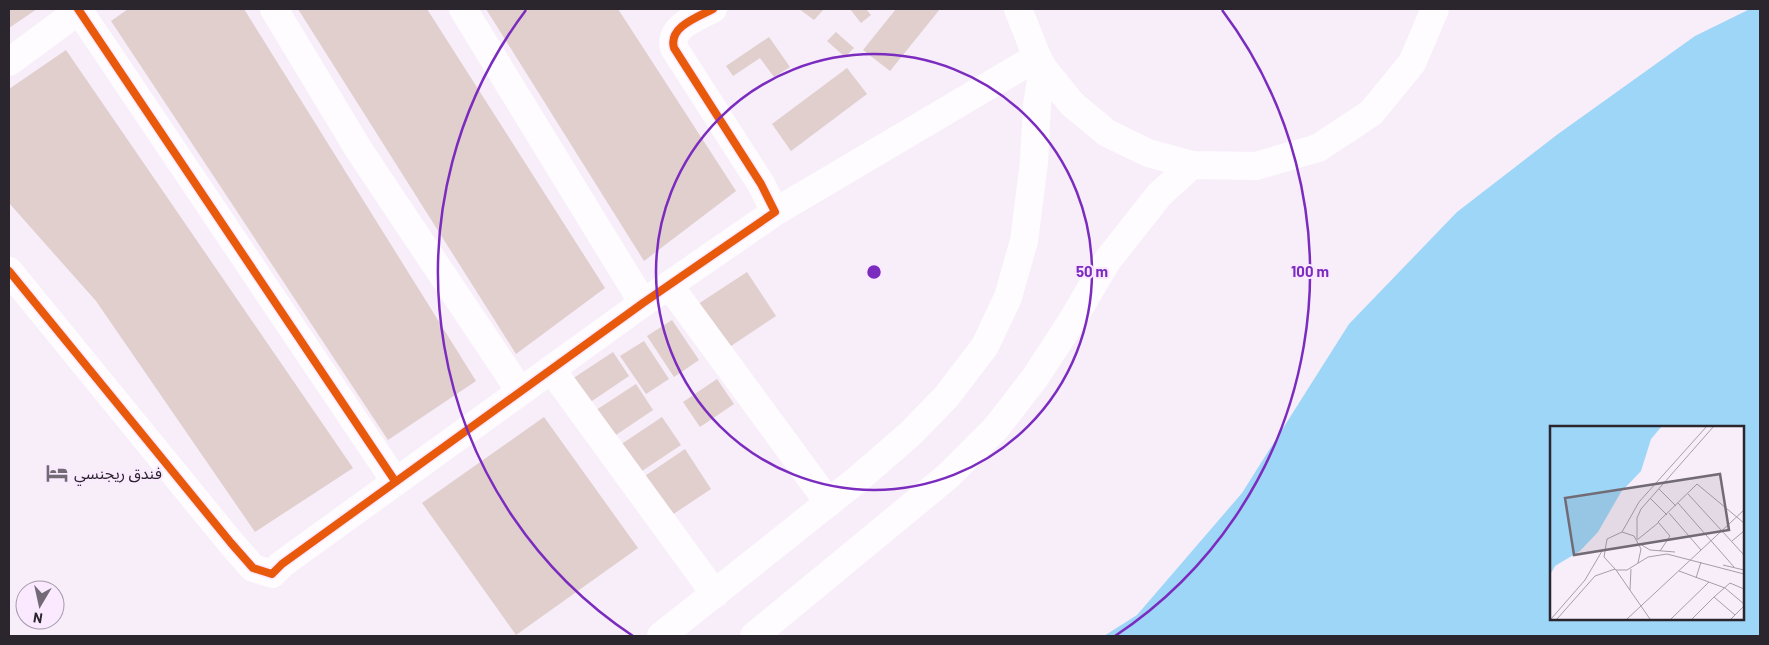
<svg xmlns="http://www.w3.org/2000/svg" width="1769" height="645" font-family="Barlow,'Noto Sans Arabic',sans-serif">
<rect width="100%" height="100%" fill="#f7eefa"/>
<path fill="#9dd6f7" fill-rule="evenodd" d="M 1750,9 L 1760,9 L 1760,636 L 1104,636 L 1137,615 L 1242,493 L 1349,324 L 1457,212 L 1558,134 L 1695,36 ZM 1552,428 L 1743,428 L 1743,619 L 1552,619 Z"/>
<g fill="#e0cfcc">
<polygon points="9,9 37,9 9,28"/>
<polygon points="128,9 244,9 476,381 388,440 111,21"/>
<polygon points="298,9 427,9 605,288 516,354"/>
<polygon points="486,9 618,9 736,191 644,261"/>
<polygon points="799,9 824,9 814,20"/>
<polygon points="850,9 866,9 871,15 861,23"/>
<polygon points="896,9 940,9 890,71 863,50"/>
<polygon points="836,32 854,48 845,57 827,41"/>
<polygon points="769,37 790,67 774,77 760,58 733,76 726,66"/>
<polygon points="66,50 353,468 255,532 96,301 9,203 9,89"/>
<polygon points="847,68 867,94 791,151 772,124"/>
<polygon points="747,272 776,316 722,352 692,308"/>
<polygon points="672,320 699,360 674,377 647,336"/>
<polygon points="644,341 669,379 646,394 620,356"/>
<polygon points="613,352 629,376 589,403 572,379"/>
<polygon points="717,379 734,404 700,427 683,402"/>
<polygon points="636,384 653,410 607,441 590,414"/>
<polygon points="544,417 638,548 516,635 422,503"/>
<polygon points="662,417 681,445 636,475 617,447"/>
<polygon points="685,449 711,489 666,519 639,480"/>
</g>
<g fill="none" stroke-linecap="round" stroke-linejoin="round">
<g stroke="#fefcfe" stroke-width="28">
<polyline points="78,9 395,481"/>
<polyline points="274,9 359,150 520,391"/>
<polyline points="463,9 643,303"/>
<polyline points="9,62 81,9"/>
<polyline points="775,212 1037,57"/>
<path d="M 9,271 L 231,543 L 253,568 L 272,574 L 282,564 L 643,303 L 775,212 L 761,184 L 674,48 C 668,27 698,17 713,9"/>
<polyline points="669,285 829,503"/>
<polyline points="551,369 715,594"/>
</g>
<g stroke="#fefcfe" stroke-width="28">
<polyline points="1018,9 1037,57 1043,68 1072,104 1107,133 1148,153 1192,165 1256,166 1318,148 1371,113 1412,63 1435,9"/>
<polyline points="661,636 857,480 911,433 946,397 985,346 1008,297 1024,241 1034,162 1037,105 1043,68"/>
<polyline points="754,636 948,476 996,428 1034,379 1070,324 1107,261 1159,195 1192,165"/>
</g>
<g stroke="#fae9ff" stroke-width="11">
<g id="cycleway">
<polyline points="78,9 395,481"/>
<path d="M 9,271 L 231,543 L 253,568 L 272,574 L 282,564 L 643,303 L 775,212 L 761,184 L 674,48 C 668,27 698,17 713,9"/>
</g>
</g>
<use href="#cycleway" stroke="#e8590c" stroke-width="8"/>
</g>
<g fill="none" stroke="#7b2cbf" stroke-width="2.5">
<circle cx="874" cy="272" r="218"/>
<path d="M633 636A436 436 0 0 1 526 10M1222 10A436 436 0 0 1 1115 636"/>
</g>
<defs>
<g id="hotel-bare" transform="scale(1.725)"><path d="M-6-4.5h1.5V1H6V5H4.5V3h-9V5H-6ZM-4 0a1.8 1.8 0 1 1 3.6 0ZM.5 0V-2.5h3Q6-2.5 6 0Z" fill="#726b75" stroke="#fae9ff" stroke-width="2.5" paint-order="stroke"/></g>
</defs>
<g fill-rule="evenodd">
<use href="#hotel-bare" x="57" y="473"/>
</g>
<g text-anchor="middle" stroke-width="4" stroke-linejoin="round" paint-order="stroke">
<g font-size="16" fill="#2b252d" stroke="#fae9ff" text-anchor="start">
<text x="74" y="479">فندق ريجنسي</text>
</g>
</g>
<g transform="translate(1550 426)">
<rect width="194" height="194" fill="#f7eefa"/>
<path d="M 0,0 L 112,0 L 101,13 L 91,45 L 71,66 L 48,106 L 30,125 L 5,140 L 0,149 Z" fill="#9dd6f7"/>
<path fill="none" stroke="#a59ea8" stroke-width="1" d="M 109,63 L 126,80M 138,68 L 194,129M 100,72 L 117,89M 128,77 L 184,141M 119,87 L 151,124M 72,106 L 89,76 L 157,0M 87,113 L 87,92 L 91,83 L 164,0M 87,114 L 108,97M 182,115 L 194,105M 90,118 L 100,124 L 125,126M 110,125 L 120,110 L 108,96 L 147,58 L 194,97M 88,137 L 91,123 L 84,110 L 72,106 L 57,113 L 54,131 L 66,144 L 77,144 L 98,131 L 117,128 L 194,148M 173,139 L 194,144M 66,144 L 100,193M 129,145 L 175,162 L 194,178M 146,152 L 151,136M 80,164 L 81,143M 164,171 L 180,157 L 194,163M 1,193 L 35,154 L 52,125M 7,193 L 45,150 L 65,143M 77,193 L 194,84M 121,193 L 159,156M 142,193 L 164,171 L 185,189M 181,193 L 194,180"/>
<path fill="#726b75" fill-opacity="0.15" stroke="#726b75" stroke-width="2.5" d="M 170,48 L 179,104 L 24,129 L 15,72 Z"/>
<rect width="194" height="194" fill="none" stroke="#2b252d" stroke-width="2.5"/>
</g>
<circle cx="874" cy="272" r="8" fill="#7b2cbf" stroke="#fae9ff" stroke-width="2.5"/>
<g font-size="15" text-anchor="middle" font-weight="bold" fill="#7b2cbf" stroke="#fae9ff" stroke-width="4" stroke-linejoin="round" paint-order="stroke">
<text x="1092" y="277">50 m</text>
<text x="1310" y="277">100 m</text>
</g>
<rect width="1769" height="645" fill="none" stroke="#2b252d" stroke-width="20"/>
<g transform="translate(40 605) rotate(189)"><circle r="24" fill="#fae9ff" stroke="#a79bab"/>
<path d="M0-4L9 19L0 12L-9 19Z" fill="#726b75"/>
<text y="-8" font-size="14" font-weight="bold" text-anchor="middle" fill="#2b252d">N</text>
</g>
</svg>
